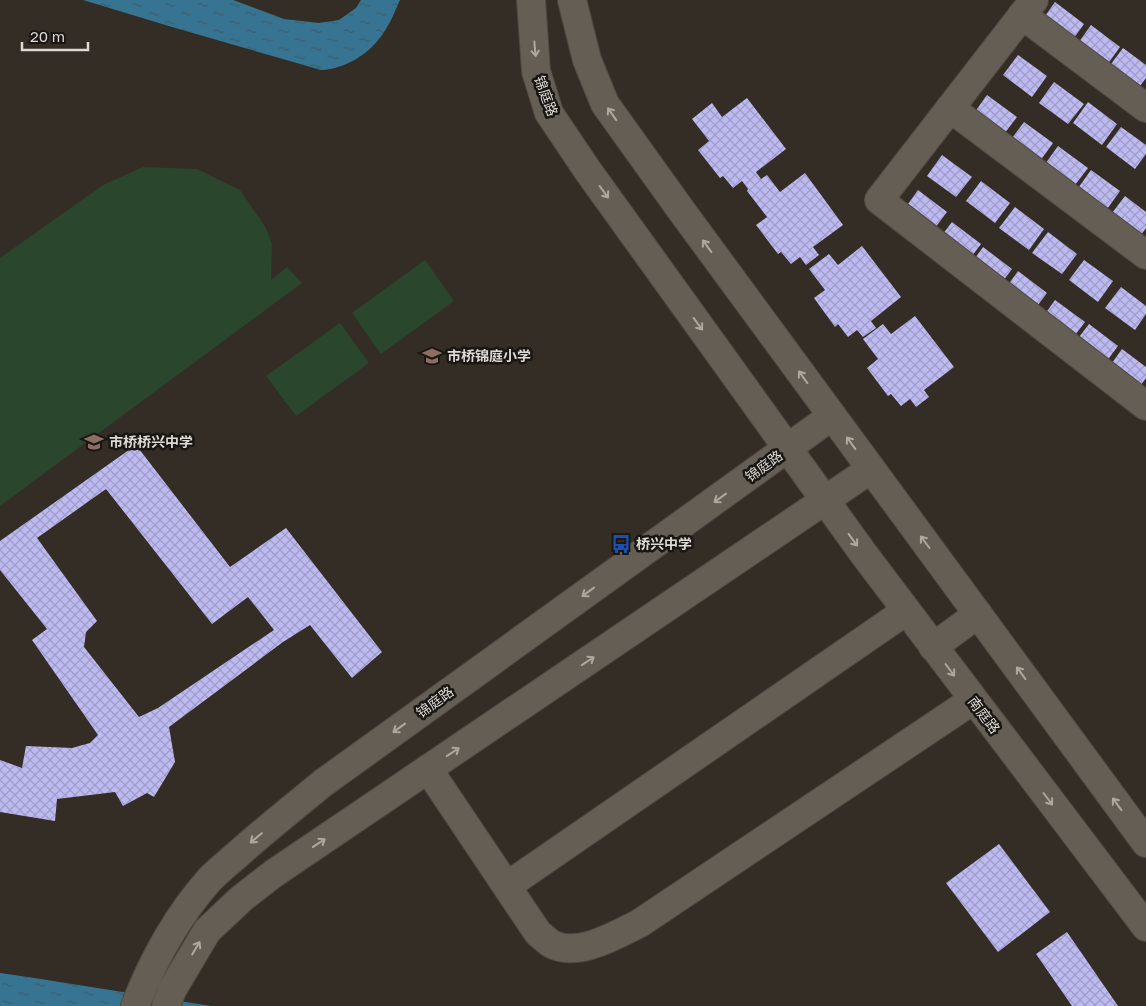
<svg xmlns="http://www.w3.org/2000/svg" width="1146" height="1006" font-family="'Golos Text','Noto Sans SC',sans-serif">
<defs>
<pattern id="water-ripples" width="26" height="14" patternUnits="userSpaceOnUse" patternTransform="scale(1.25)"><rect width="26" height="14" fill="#367491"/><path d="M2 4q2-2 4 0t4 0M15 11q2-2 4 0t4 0" fill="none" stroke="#3c5d6d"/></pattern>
<pattern id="building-cross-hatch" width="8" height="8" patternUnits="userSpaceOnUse" patternTransform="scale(1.25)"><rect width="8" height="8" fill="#bdbaf2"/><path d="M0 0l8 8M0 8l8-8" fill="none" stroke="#9e9cc6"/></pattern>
</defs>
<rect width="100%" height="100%" fill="#342d25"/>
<g fill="#2a462d">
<polygon points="143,167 197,169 240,190 266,228 272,244 271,280 287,267 302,283 0,506 0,258 103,185"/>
<polygon points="425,260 454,301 381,354 352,313"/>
<polygon points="340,323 369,363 296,416 266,376"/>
</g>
<g fill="url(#water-ripples)">
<path d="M 83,0 L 233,0 L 284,19 L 319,23 L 339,20 L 356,8 L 361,0 L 400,0 C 395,11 391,22 384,32 C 371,53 346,69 321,70 L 172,27 Z"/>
<polygon points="0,973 28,977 211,1006 0,1006"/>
</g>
<g fill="url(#building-cross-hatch)" fill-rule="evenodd">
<polygon points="1055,2 1084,24 1069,45 1040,23"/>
<polygon points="1091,25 1120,47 1105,68 1076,46"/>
<polygon points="1123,48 1146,65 1146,78 1137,90 1108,68"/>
<polygon points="1018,55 1047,76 1032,97 1003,75"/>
<polygon points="1054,82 1084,104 1068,124 1039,103"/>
<polygon points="987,95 1017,117 1001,138 972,116"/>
<polygon points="747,98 786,149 756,172 761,179 767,175 780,192 805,173 843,225 813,247 819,255 806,265 800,257 791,264 781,252 778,254 756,225 767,217 747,191 748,189 742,181 733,188 723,176 720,178 698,150 709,141 692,119 712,103 722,117"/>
<polygon points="1088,102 1117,124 1102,145 1073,123"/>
<polygon points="1024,122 1053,143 1038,164 1009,142"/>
<polygon points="1121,127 1146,145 1146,154 1135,169 1106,147"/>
<polygon points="1058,146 1088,168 1072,189 1043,167"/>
<polygon points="942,155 972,177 956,197 927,176"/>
<polygon points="1091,170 1120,191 1105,212 1076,191"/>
<polygon points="981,181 1010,203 995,223 966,201"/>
<polygon points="918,190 947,212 932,232 903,211"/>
<polygon points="1125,196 1146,212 1146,228 1139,238 1109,217"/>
<polygon points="1015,207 1044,229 1029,250 999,228"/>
<polygon points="952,222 981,244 966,264 936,243"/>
<polygon points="1048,232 1077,254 1062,274 1032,253"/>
<polygon points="862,246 901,297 871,321 876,328 863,337 857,330 848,337 838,324 835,327 814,298 825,290 809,269 829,254 838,265"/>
<polygon points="983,247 1012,269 997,289 968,268"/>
<polygon points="1084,260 1113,281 1098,302 1069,280"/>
<polygon points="1018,271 1047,293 1032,313 1003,292"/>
<polygon points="1121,287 1146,306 1146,314 1135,330 1105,308"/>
<polygon points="1055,300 1085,322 1069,343 1040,321"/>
<polygon points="915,316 954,367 924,390 929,397 916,407 910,399 901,406 891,394 888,396 867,368 878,359 863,339 883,324 891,334"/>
<polygon points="1089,324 1118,346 1103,366 1073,345"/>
<polygon points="1122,349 1146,367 1146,378 1136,392 1107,370"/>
<path d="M 136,445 L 230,567 L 286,528 L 382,652 L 352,678 L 310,625 L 283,642 L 169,727 L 175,762 L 154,797 L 147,793 L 123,806 L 115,792 L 57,799 L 55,821 L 0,812 L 0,760 L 22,768 L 26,746 L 72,748 L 90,743 L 98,735 L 32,640 L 47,629 L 0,570 L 0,541 ZM 106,489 L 212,624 L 248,597 L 274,630 L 158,708 L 139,717 L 84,647 L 86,632 L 97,621 L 37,538 Z"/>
<polygon points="999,844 1050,912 998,952 946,883"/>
<polygon points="1067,932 1118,1006 1072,1006 1036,954"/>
</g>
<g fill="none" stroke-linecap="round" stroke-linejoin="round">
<g stroke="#4e4941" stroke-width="30">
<g id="minor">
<polyline points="531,0 536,71 549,113 588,171 863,553 1146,927"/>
<polyline points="572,0 587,60 605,104 681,210 1146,843"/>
<polyline points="1034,0 879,200 1146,406"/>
<polyline points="1022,15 1146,108"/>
<polyline points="950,108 1146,255"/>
<polyline points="933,647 978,614"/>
<path d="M 428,769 L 538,933 C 542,936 546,940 550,943 C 576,959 616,935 640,923 L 973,700"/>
<polyline points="507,886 906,611"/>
<path d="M 135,1006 C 153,960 177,916 210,879 C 219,870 229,862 238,854 C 266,829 295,806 323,783 L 832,416"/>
<polyline points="166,1006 172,990 207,931 242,898 273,874 871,469"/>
</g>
</g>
<use href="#minor" stroke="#655e55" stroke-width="28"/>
</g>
<defs><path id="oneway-shaft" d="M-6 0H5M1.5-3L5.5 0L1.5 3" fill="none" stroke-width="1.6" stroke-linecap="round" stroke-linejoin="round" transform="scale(1.25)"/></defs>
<g stroke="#aea8a1">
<use href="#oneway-shaft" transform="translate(535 49) rotate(85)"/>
<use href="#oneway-shaft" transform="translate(612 114) rotate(-125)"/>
<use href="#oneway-shaft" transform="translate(604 192) rotate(54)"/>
<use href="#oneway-shaft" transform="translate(707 246) rotate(-126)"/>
<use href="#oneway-shaft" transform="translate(698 324) rotate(54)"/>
<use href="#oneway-shaft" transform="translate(803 377) rotate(-126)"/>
<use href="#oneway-shaft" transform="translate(851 443) rotate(-126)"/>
<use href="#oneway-shaft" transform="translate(720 498) rotate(144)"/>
<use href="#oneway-shaft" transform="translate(853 540) rotate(54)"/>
<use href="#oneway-shaft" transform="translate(925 542) rotate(-127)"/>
<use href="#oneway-shaft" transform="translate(588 592) rotate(144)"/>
<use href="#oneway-shaft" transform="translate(588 661) rotate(-34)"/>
<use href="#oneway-shaft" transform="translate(950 670) rotate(53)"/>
<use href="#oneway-shaft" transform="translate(1021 673) rotate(-126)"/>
<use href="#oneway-shaft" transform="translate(399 728) rotate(144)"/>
<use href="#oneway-shaft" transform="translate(453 752) rotate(-34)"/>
<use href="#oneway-shaft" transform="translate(1048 799) rotate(53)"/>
<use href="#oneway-shaft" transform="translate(1117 804) rotate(-126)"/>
<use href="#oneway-shaft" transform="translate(256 838) rotate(140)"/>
<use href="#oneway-shaft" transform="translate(319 843) rotate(-34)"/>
<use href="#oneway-shaft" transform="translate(196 948) rotate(-59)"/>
</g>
<defs>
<g id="school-bare" transform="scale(1.5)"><path d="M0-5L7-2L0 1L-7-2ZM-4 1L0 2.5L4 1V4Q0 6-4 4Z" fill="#8d6e63" stroke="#191613" stroke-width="2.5" paint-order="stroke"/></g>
<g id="bus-bare" transform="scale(1.5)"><path d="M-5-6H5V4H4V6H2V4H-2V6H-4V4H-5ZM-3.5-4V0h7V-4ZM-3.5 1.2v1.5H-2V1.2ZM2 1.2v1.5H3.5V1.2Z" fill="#1a4fb4" stroke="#191613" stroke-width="2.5" paint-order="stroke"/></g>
</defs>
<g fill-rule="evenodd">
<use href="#school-bare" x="432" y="356"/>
<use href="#school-bare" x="94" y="442"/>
<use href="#bus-bare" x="621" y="544"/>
</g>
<g text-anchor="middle" stroke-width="5" stroke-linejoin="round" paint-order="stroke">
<g font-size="14" fill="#ded9d4" stroke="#191613">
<text transform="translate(546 96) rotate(70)" y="5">锦庭路</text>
<text transform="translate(764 466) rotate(-36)" y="5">锦庭路</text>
<text transform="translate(435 702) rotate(-36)" y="5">锦庭路</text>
<text transform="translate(984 715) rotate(53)" y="5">南庭路</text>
</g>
<g font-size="14" font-weight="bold" fill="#ded9d4" stroke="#191613" text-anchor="start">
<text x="447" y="361">市桥锦庭小学</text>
<text x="109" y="447">市桥桥兴中学</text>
<text x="636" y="549">桥兴中学</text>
</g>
</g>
<path d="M22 42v8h66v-8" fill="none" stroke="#ded9d4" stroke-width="2.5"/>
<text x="30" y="42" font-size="15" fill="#ded9d4" stroke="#191613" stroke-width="4" paint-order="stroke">20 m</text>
</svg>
